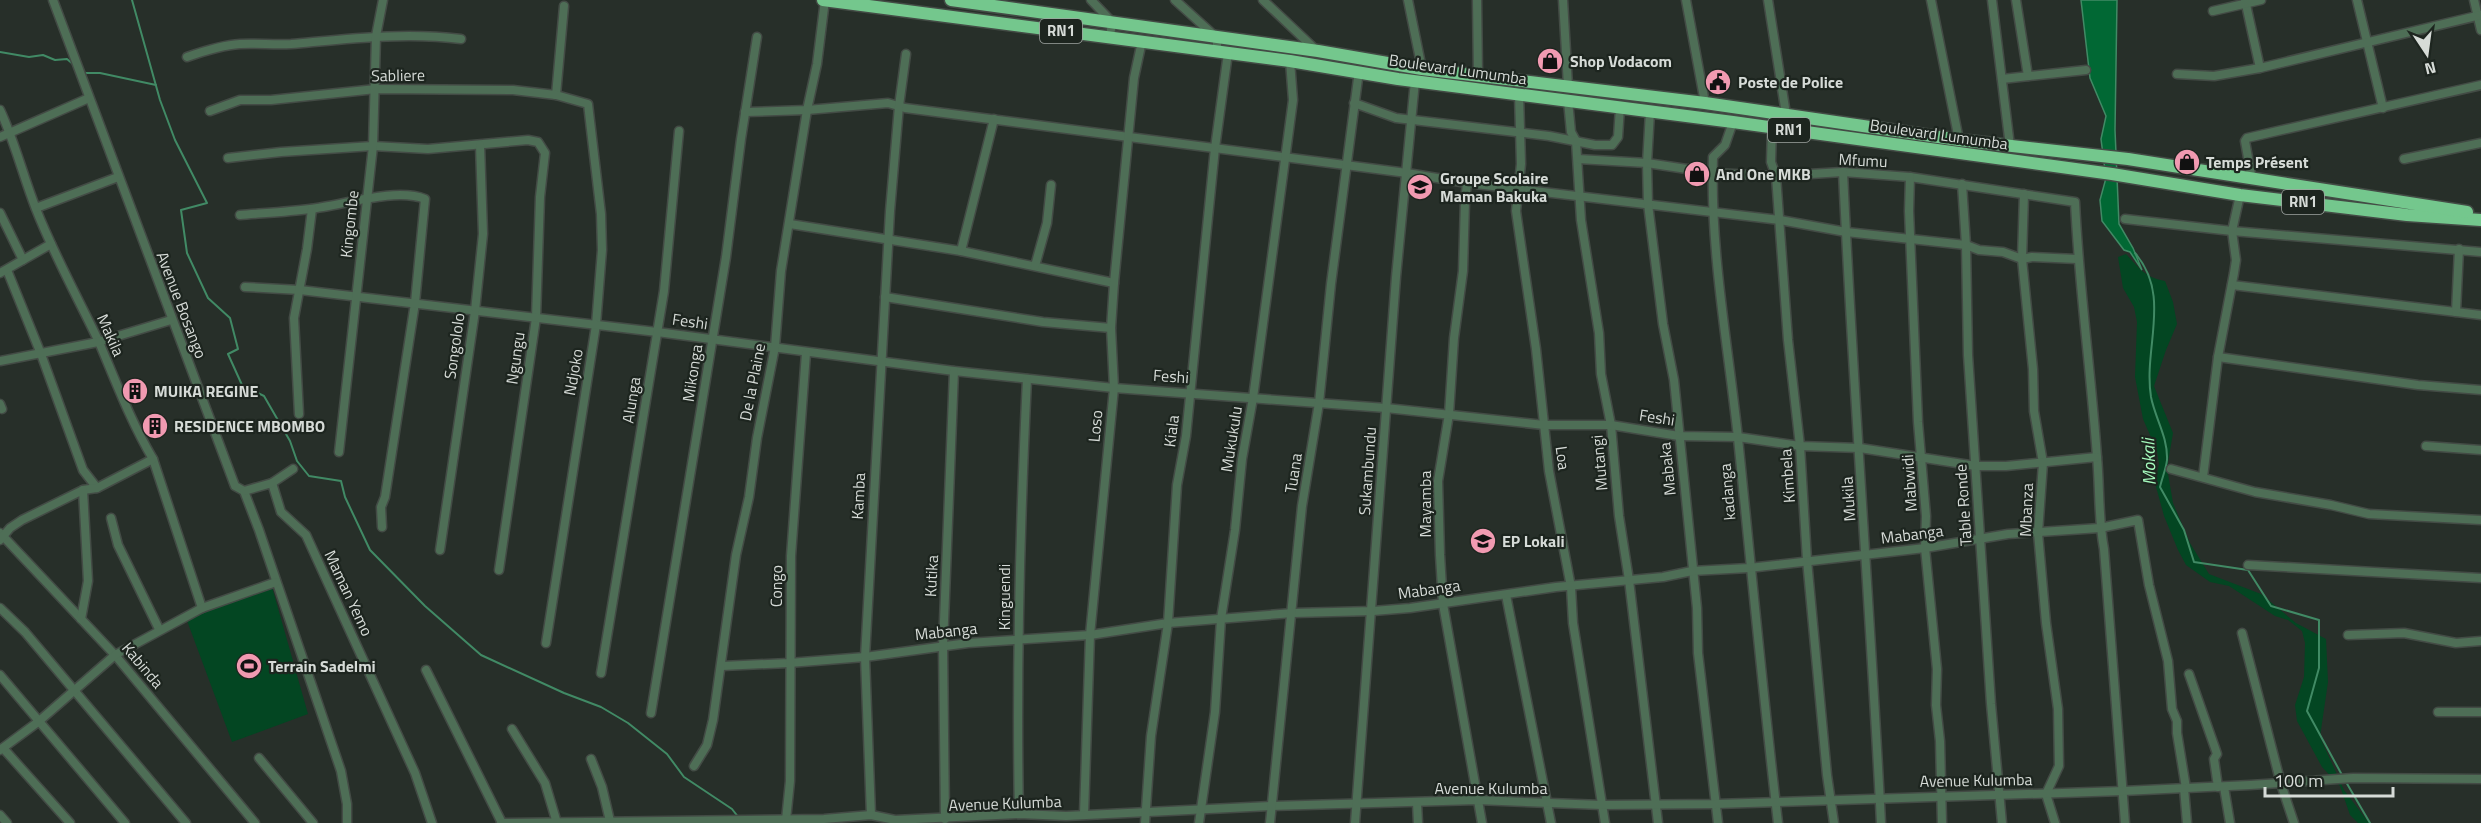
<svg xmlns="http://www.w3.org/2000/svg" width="2481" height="823" font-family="'Titillium Web',sans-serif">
<rect width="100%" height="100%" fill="#272f29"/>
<g fill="#034622">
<path d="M 2126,254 C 2139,268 2146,278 2165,281 L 2173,302 L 2177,324 L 2166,350 L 2154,386 L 2173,433 L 2167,468 L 2173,503 L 2190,543 L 2209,574 L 2261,594 L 2296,623 L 2326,639 L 2328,682 L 2320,737 L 2344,790 L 2369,823 L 2358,823 L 2350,815 L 2340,786 L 2322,767 L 2297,721 L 2295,705 L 2304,677 L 2305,643 L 2302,631 L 2288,620 L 2275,616 L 2229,586 L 2210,582 L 2186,565 L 2178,550 L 2164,516 L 2155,483 L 2159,464 L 2157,451 L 2143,419 L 2135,377 L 2137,322 L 2134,307 L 2123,288 L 2118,257 Z"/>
<polygon points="272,587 308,714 232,742 186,618"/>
</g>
<polygon fill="#016834" stroke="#418a65" stroke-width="1.5" points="2081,0 2117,0 2115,130 2119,224 2133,248 2142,270 2130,252 2124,250 2102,221 2100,200 2106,178 2101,139 2106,116 2090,78"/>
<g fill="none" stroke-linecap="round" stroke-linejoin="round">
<g stroke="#418a65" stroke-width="2">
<polyline points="132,0 160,100 175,140 207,203 181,210 187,253 208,298 230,318 238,349 228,354 242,385 264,396 290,441 297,461 309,476 341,481 345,497 370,550 425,606 481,655 564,693 601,707 628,723 667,754 684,777 732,809 739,818"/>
<polyline points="0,52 29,57 43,55 55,60 67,59 74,65"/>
<polyline points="83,73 100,73 156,85"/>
<path d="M 2135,253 C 2172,296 2143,347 2151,397 C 2155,418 2168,437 2167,460 C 2166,469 2162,478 2160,487 L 2184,530 L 2194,562 L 2248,570 L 2271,606 L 2319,620 L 2319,668 L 2307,711 L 2342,775"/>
<polyline points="2346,782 2370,823"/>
</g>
<g stroke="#434b45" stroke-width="11">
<g id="minor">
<polyline points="53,0 235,486 244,491 259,530 341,771 347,804 347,823"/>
<polyline points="1091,0 1112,22 1110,37"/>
<polyline points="1175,0 1217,38 1217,51"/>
<polyline points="1263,0 1317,51"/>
<polyline points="1408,0 1422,69"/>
<polyline points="1477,0 1478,75"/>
<polyline points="1563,0 1568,86"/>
<polyline points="1686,0 1705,103"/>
<polyline points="1768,0 1786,114 1785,129"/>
<polyline points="1931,0 1959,140"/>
<polyline points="1992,0 2010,146"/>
<polyline points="2016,0 2028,76"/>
<polyline points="2245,0 2260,68"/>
<polyline points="2357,0 2383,108"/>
<polyline points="2474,0 2481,30"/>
<polyline points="2213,11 2261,0"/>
<path d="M 187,57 C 204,51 222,45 240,44 C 257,43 274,45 291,44 C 348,39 404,32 461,39"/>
<polyline points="2177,74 2214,76 2260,68 2481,15"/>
<polyline points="2002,79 2086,70"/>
<polyline points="556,95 564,6"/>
<polyline points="1519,95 1521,164 1516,211 1536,349 1549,471 1571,587 1573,623 1605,823"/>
<polyline points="1568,101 1571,132 1576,141 1581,220 1599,333 1601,374 1611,425 1619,516 1629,580 1658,823"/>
<polyline points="1354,103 1396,118 1549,136 1595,145 1612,145 1618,137 1620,107"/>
<path d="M 0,110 C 15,142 23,176 36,209 C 54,255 78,298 99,342 C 116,382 131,422 153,459 L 202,608"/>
<polyline points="210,111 240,100 271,100 376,89 513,90 556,95 588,104 601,214 602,250 596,325 546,643"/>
<polyline points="745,112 807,110 888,103 905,108 1407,173 1467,183 1780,220 1846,232 1966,245 1979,250 2003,252 2022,259 2032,257 2077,259"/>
<polyline points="1650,112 1647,163 1648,204 1663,324 1674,380 1697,608 1698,653 1718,823"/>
<path d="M 1733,122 L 1725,145 L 1713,157 C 1710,252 1728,344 1738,438 C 1751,566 1763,695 1778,823"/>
<polyline points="1772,127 1771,162 1776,176 1788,340 1800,446 1807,560 1827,775 1834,823"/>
<polyline points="0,137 89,98"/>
<polyline points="228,158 281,152 373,146 428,149 528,140 538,142 545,153 540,197 536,318 499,570"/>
<path d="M 1578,159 L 1647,163 L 1713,173 L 1776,176 L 1843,172 L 1910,177 L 2075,202 C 2079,287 2091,372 2097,457 C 2100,488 2098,518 2104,549 L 2125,823"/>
<polyline points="2404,159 2481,143"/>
<path d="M 1843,172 C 1853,390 1870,606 1881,823"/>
<polyline points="1910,177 1909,211 1918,422 1926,516 1925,548 1937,669 1936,705 1940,741 1942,823"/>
<polyline points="2252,180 2245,141 2247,138 2481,85"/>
<polyline points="1467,183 1465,201 1463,271 1454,338 1449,414 1438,481 1440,555 1443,604 1482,823"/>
<polyline points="1962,184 1966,245 1968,355 1991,704 2002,823"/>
<polyline points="2024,194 2022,259 2033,369 2034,411 2043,463 2038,533 2046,623 2058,709 2059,766 2046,794 2055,823"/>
<polyline points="36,208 118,177"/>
<polyline points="0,213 23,260"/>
<path d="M 240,215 C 264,213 287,212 310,209 C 341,206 395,187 425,199 L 415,303 L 385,497 L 381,507 L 382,527"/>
<polyline points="2125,219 2232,231 2481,252"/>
<polyline points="790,224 961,251 1114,283"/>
<polyline points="961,251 994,119"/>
<polyline points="1035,266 1047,223 1051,185"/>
<polyline points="7,270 41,354 83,470 97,488"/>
<polyline points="0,273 51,244"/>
<polyline points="2232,285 2481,315"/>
<polyline points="245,287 300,290 657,332 954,371 1114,388 1386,408 1544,425 1611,425 1679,436 1738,437 1800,446 1860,448 1976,466 2006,466 2097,457"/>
<polyline points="885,297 1043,322 1111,328"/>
<polyline points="2456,312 2459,249"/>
<polyline points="2218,357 2418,385 2481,390"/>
<polyline points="0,361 98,342 171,320"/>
<polyline points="0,404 2,409"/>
<polyline points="299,414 294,318 307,249 312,209"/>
<polyline points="2426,446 2481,450"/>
<polyline points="339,452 373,146 376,36 383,0"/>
<polyline points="2171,469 2255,492 2331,505 2369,514 2481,520"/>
<polyline points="2203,477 2218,357 2234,273 2236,260 2232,231 2240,195"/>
<polyline points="272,483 281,512 306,535 415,773 432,823"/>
<polyline points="244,491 272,483 293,469"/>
<polyline points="111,518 118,545 159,629"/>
<polyline points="0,533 115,655 255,823"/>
<polyline points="0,540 10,528 22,520 83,490 97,488 153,459"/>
<polyline points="440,550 475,311 483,234 480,145"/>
<polyline points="2248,565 2481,578"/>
<polyline points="1506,595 1551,823"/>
<polyline points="0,608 25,632 186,823"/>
<polyline points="81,619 88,581 83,490"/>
<polyline points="2242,633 2281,784 2294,823"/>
<polyline points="2348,635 2404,633 2456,643 2481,641"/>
<polyline points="722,666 789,663 865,657 968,643 1090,635 1168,623 1293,613 1373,611 1410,608 1556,587 1663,577 1692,571 1749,568 1925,548 2008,534 2100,528 2138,520 2149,585 2168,661 2172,709 2177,721 2177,733 2186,788"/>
<polyline points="426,670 502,823"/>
<polyline points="601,673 664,291 679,131"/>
<polyline points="2189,674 2215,748 2217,754 2214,759 2218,787"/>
<polyline points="0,675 125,823"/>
<polyline points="2438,712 2481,712"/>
<polyline points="651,713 726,257 741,139 757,37"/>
<polyline points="512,729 545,783 557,823"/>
<polyline points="3,748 70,823"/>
<polyline points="0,750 38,722 115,655 202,608 276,582"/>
<polyline points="259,758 313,823"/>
<polyline points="591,759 602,787 610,821"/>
<polyline points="694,766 707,745 713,720 736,555 749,497 757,438 775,347 781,271 807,110 817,64 825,0"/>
<polyline points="2224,787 2230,823"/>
<polyline points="2184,788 2187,823"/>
<polyline points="1417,803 1418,823"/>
<path d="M 1019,814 C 1016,669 1020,524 1027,379"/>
<polyline points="1084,814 1090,635 1114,388 1111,328 1114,283 1134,78 1142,41"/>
<polyline points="0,815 7,823"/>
<polyline points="871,815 865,657 890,211 899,106 906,54"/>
<polyline points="945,819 943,646 954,371"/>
<polyline points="786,820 790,781 791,556 806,353"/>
<polyline points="501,823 824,819 871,815 895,820 1019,814 1066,816 1271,806 1477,800 1602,805 1716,804 2123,791 2250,785 2353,778 2481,779"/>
<polyline points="1145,823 1151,736 1168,623 1177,485 1186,436 1215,148 1228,53"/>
<polyline points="1199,823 1215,712 1221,619 1235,530 1242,459 1253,398 1293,100 1290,61"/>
<polyline points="1270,823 1302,506 1319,403 1331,284 1359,71"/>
<polyline points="1355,823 1396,277 1415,81"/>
</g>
</g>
<g stroke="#434b45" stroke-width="15">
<g id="highway">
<polyline points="823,0 1290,61 1398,79 1733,122 2112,174 2240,195 2407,215 2481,220"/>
<polyline points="951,0 1318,51 1422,69 1705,103 1959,140 2128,159 2467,212"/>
</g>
</g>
<use href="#minor" stroke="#4e6e56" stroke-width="8"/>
<use href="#highway" stroke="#74c78d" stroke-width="12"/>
</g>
<defs>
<g id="shop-disc" transform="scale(1.35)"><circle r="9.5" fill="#f19ab1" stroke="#1d251f"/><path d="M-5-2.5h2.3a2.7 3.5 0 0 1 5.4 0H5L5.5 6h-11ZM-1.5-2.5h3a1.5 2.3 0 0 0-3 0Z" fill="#111"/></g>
<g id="civic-disc" transform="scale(1.35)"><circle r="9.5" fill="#f19ab1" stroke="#1d251f"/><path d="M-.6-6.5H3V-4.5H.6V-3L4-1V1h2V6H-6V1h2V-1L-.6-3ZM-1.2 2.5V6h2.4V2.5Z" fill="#111"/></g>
<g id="school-disc" transform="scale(1.35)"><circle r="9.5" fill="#f19ab1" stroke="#1d251f"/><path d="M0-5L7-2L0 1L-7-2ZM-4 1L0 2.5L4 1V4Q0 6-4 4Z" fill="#111"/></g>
<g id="building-disc" transform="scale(1.35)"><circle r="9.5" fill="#f19ab1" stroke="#1d251f"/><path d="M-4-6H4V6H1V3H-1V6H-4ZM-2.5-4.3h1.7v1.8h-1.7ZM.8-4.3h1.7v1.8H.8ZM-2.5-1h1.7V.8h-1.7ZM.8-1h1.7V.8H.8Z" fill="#111"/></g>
<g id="stadium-disc" transform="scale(1.35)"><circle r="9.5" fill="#f19ab1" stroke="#1d251f"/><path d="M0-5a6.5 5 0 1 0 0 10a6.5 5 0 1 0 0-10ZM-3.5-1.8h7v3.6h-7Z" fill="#111"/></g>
</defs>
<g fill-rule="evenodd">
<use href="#shop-disc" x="1550" y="61"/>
<use href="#civic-disc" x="1718" y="82"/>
<use href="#shop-disc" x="2187" y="162"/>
<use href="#shop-disc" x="1697" y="174"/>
<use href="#school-disc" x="1420" y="187"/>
<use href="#building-disc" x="135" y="391"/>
<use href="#building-disc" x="155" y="426"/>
<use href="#school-disc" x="1483" y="541"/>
<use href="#stadium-disc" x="249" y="666"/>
</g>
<g text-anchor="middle" stroke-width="4.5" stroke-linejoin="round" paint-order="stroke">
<g fill="#1d251f" stroke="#9ea4a0" stroke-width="1.5">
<rect x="1040" y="19" width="42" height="24" rx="4.5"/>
<rect x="1768" y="118" width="42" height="24" rx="4.5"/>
<rect x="2282" y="190" width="42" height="24" rx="4.5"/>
</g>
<g font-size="15" font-weight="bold" fill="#d6dbd7">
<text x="1061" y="36">RN1</text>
<text x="1789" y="135">RN1</text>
<text x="2303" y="207">RN1</text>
</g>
<g font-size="16" font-weight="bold" fill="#d6dbd7" stroke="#1d251f" text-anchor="start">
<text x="1570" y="67">Shop Vodacom</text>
<text x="1738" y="88">Poste de Police</text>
<text x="2206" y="168">Temps Présent</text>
<text x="1716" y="180">And One MKB</text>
<text x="1440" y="184">Groupe Scolaire<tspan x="1440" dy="18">Maman Bakuka</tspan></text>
<text x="154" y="397">MUIKA REGINE</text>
<text x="174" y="432">RESIDENCE MBOMBO</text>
<text x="1502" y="547">EP Lokali</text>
<text x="268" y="672">Terrain Sadelmi</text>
</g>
<g font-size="16" fill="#d6dbd7" stroke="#1d251f">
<text transform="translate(1458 69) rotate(8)" y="6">Boulevard Lumumba</text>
<text transform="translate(398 75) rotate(-1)" y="6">Sabliere</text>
<text transform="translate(1939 134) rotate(8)" y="6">Boulevard Lumumba</text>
<text transform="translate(1863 160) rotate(3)" y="6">Mfumu</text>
<text transform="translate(349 224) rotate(-84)" y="6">Kingombe</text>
<text transform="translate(182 305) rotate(69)" y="6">Avenue Bosango</text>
<text transform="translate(690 321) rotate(8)" y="6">Feshi</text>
<text transform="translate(111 335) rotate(66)" y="6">Makila</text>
<text transform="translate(454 346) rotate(-82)" y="6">Songololo</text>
<text transform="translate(515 358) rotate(-82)" y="6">Ngungu</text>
<text transform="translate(573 372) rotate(-80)" y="6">Ndjoko</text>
<text transform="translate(692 373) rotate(-81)" y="6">Mikonga</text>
<text transform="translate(1171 376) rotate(4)" y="6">Feshi</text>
<text transform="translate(752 382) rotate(-79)" y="6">De la Plaine</text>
<text transform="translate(631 400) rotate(-81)" y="6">Alunga</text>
<text transform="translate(1657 417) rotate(9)" y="6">Feshi</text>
<text transform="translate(1095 426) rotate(-85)" y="6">Loso</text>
<text transform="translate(1171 431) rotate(-83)" y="6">Kiala</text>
<text transform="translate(1231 439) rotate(-81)" y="6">Mukukulu</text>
<text transform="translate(1563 458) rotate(82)" y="6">Loa</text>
<text transform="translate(1599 463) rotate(-95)" y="6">Mutangi</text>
<text transform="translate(1667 469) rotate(-96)" y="6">Mabaka</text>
<text transform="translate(1367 471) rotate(-86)" y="6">Sukambundu</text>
<text transform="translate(1293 473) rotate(-81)" y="6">Tuana</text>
<text transform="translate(1787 476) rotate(-94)" y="6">Kimbela</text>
<text transform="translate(1909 483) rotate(-94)" y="6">Mabwidi</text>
<text transform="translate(1727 492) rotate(-95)" y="6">kadanga</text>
<text transform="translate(858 496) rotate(-87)" y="6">Kamba</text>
<text transform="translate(1848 499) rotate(-94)" y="6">Mukila</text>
<text transform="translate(1425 504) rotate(-90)" y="6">Mayamba</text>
<text transform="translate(1963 505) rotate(-94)" y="6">Table Ronde</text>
<text transform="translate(2026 510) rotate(-88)" y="6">Mbanza</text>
<text transform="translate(1912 534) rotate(-7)" y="6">Mabanga</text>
<text transform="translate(931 576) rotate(-87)" y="6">Kutika</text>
<text transform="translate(776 586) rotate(-89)" y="6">Congo</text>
<text transform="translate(1429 589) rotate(-8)" y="6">Mabanga</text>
<text transform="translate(349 593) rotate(65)" y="6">Maman Yemo</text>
<text transform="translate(1004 597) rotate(-90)" y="6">Kinguendi</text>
<text transform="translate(946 631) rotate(-6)" y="6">Mabanga</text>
<text transform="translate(143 665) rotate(50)" y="6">Kabinda</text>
<text transform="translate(1976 780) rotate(-1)" y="6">Avenue Kulumba</text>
<text x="1491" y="794">Avenue Kulumba</text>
<text transform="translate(1005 803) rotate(-2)" y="6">Avenue Kulumba</text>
</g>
<g font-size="18" font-style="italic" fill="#a6fbbe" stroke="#1d251f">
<text transform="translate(2149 462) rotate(-92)" y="6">Mokali</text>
</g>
</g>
<g transform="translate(2427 54) rotate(167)" stroke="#1d251f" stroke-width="4.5" paint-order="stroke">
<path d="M0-4.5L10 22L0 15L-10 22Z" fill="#d6dbd7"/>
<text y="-9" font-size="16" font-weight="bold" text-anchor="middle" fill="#d6dbd7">N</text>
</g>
<path d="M2265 787v9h128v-9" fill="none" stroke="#d6dbd7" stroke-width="3"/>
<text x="2274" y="787" font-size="18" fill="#d6dbd7" stroke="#1d251f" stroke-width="4.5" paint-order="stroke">100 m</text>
</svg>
